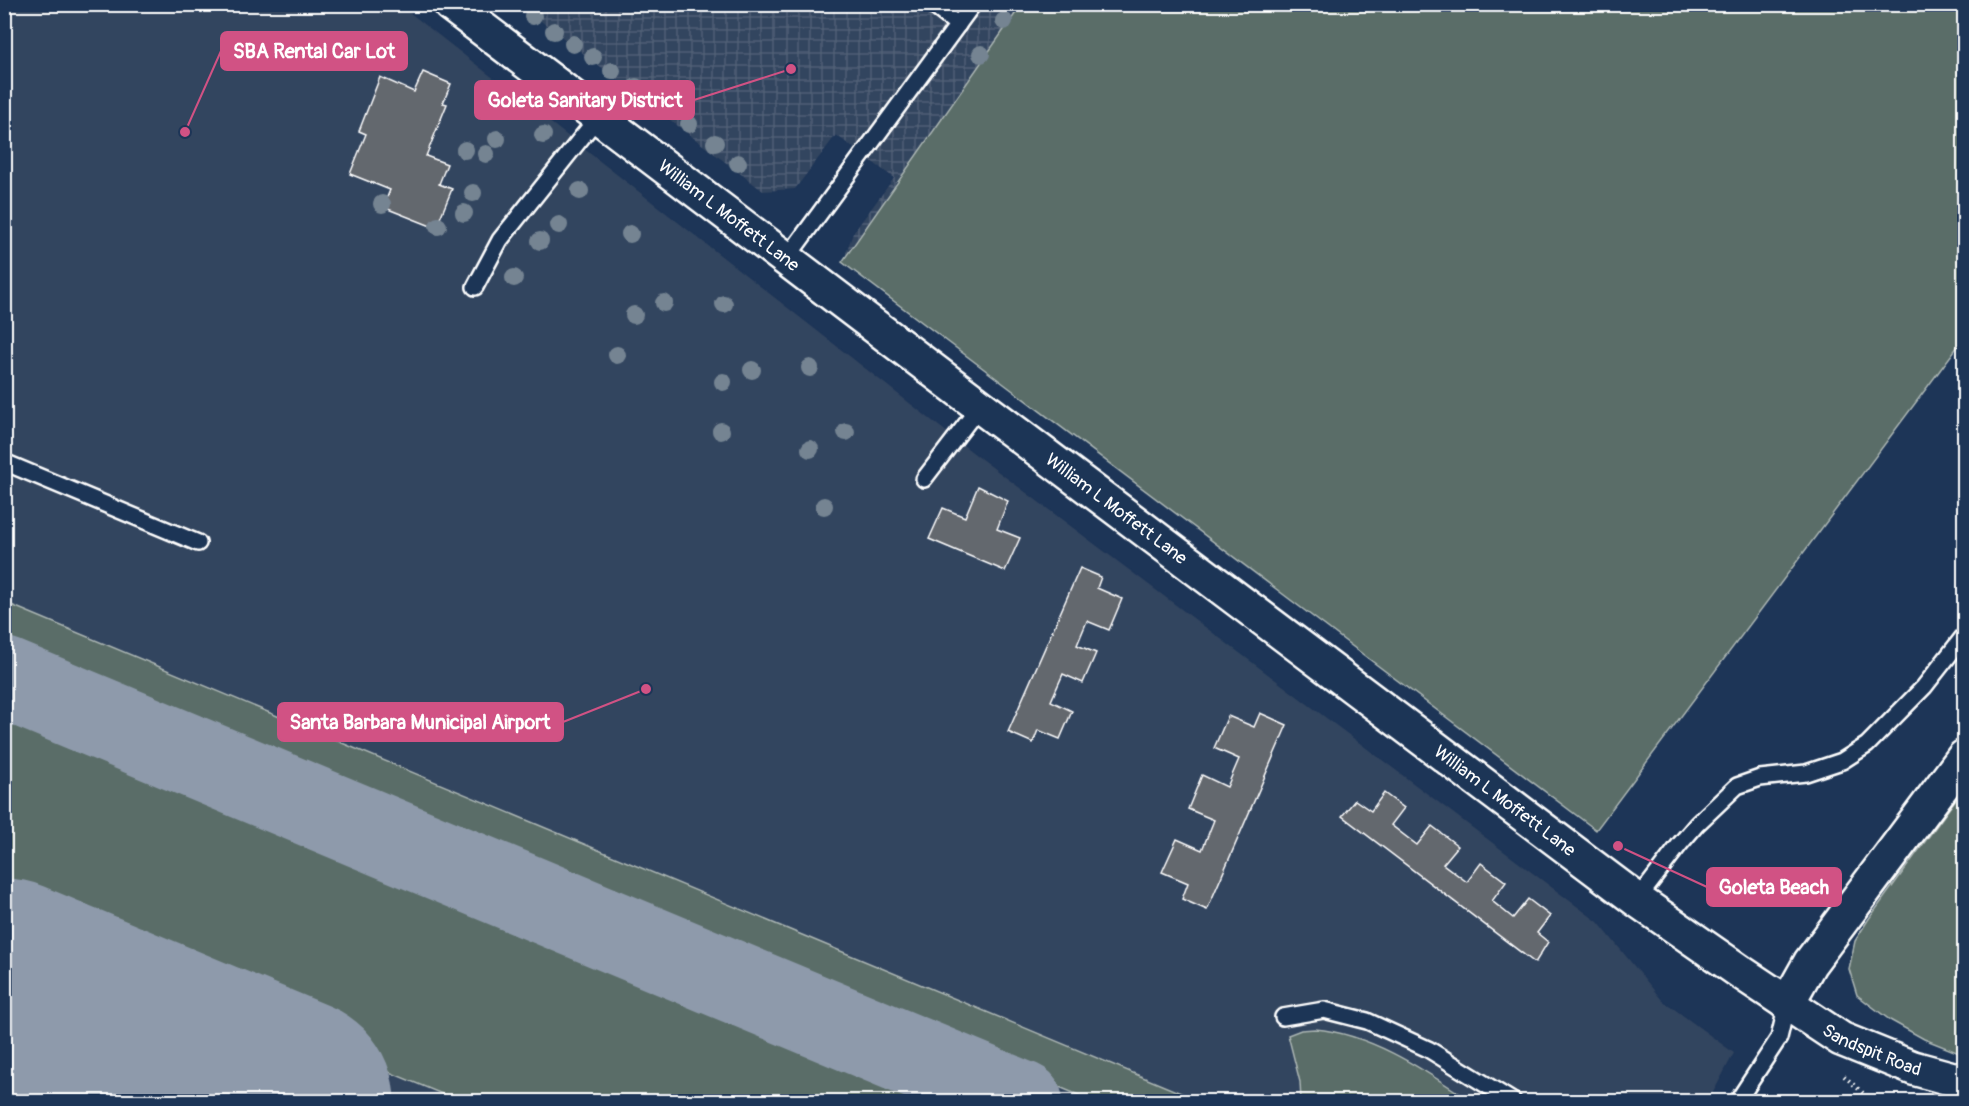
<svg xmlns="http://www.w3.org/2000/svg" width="1969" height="1106" font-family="Pangolin,sans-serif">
<defs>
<pattern id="industrial-grid" width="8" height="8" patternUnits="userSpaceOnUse" patternTransform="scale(1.5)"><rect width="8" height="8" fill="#32445e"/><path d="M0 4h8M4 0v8" fill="none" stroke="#516076"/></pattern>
</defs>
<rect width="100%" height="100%" fill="#1d3557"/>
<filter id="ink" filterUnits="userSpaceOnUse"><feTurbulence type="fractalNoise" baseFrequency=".0167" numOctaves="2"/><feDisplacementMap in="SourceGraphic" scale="12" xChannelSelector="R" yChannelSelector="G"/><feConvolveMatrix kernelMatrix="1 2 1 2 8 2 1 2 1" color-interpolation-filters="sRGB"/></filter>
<g filter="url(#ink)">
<polygon fill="#32445e" points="5,4 400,5 976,455 1598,922 1662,1000 1734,1053 1708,1102 5,1102"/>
<polygon fill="url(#industrial-grid)" points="520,5 1022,5 847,255 846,253 853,233 894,178 836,135 795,189 763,191"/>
<g fill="#5a6d68" stroke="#acb6b4" stroke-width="1.5">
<polygon points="1022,4 1964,5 1964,338 1596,830 842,262"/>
<polygon points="4,602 1200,1101 1093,1101 1076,1094 5,647"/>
<polygon points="4,709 944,1101 459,1101 5,913"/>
<polygon points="1964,788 1964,1055 1924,1039 1890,1020 1857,995 1849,969 1855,941 1868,920"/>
<path d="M 1315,1029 C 1372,1034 1424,1070 1471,1101 L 1301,1101 L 1300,1082 L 1288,1035 L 1301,1030 Z"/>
<polygon points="4,1040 5,1040 153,1101 5,1101"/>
</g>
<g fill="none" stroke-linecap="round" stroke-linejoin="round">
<polyline stroke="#8e9aab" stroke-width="82" points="4,678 1022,1102"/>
<polyline stroke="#8e9aab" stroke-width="207" points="4,982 291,1102"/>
</g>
<g fill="#64676e" stroke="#fff" stroke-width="1.5">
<polygon points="423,72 451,84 443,103 447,104 426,156 447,164 439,184 452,189 436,228 383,207 390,190 350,174 366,134 359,131 380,77 414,92"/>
<polygon points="978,486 1008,501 997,529 1020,538 1005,571 929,539 943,508 965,517"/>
<polygon points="1080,568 1101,577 1097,588 1122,599 1109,630 1087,621 1077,645 1096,653 1083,683 1063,674 1051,701 1072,711 1060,739 1038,730 1033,743 1008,732"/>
<polygon points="1260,713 1287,725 1207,910 1182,899 1188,883 1162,872 1177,839 1202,850 1214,820 1188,809 1202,775 1227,787 1239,759 1214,748 1228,716 1254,727"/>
<polygon points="1384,793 1404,808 1391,825 1417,845 1432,826 1458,846 1443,864 1467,882 1481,863 1506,882 1492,901 1513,918 1528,899 1550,916 1537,933 1548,942 1535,963 1342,816 1355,800 1371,811"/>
</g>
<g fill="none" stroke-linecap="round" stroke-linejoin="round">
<g stroke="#fff" stroke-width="20">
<g id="lane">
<polyline points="931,4 958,25"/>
<polyline points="787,258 973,4"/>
<polyline points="475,287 500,240 598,117"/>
<polyline points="4,462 198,543"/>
<polyline points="924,479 980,406"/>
<polyline points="1637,900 1680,844 1697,824 1737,786 1760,778 1806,773 1842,761 1867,745 1924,687 1964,636"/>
<polyline points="1283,1017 1324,1010 1367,1021 1428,1049 1514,1102"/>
<polyline points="1737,1102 1779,1038 1787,1004"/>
</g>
</g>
<g stroke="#fff" stroke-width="38">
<g id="secondary">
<path id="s1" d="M 450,4 L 980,406 L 1637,900 L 1742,973 L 1841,1039 L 1913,1068 L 1964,1082"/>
</g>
</g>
<g stroke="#fff" stroke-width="38">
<polyline id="primary" points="1787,1004 1810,963 1964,757"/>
</g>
<polyline stroke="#fff" stroke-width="4" stroke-dasharray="1.5 4.5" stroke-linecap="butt" points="1844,1076 1873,1102"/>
<use href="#lane" stroke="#1d3557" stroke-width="15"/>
<use href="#secondary" stroke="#1d3557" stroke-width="33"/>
<use href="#primary" stroke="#1d3557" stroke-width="33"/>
</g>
<g fill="#758492">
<circle cx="533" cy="16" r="9"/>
<circle cx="1004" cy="21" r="9"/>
<circle cx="554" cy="31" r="9"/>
<circle cx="573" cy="44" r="9"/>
<circle cx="981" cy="54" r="9"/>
<circle cx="593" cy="57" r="9"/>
<circle cx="612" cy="71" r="9"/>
<circle cx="636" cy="87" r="9"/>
<circle cx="689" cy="124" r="9"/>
<circle cx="543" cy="135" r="9"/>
<circle cx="497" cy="139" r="9"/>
<circle cx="715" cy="143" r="9"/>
<circle cx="465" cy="150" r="9"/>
<circle cx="486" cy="154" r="9"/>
<circle cx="738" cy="163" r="9"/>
<circle cx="580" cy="191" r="9"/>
<circle cx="473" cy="193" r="9"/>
<circle cx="382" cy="204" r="9"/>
<circle cx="464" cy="213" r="9"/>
<circle cx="559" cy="225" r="9"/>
<circle cx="438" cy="226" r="9"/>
<circle cx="630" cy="234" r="9"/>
<circle cx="540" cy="241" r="9"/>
<circle cx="514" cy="278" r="9"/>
<circle cx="664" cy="303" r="9"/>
<circle cx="724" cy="304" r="9"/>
<circle cx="634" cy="315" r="9"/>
<circle cx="617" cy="355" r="9"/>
<circle cx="810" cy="368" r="9"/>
<circle cx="752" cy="370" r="9"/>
<circle cx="723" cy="382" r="9"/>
<circle cx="721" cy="431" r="9"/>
<circle cx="846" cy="432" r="9"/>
<circle cx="810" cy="449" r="9"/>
<circle cx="824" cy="506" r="9"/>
</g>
</g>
<g text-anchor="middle" stroke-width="6" stroke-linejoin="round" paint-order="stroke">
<g font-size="18" fill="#fff" stroke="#1d3557">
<text dy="6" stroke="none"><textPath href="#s1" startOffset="350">William L Moffett Lane</textPath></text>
<text dy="6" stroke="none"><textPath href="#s1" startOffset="836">William L Moffett Lane</textPath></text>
<text dy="6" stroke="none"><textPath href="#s1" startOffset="1322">William L Moffett Lane</textPath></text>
<text dy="6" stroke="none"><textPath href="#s1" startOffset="1767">Sandspit Road</textPath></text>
</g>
</g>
<path fill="none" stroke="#d15284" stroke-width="2" d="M185 132L221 51M791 69L694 100M646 689L563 722M1618 846L1707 887"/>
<g fill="#d15284" stroke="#1d3557" stroke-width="2">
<circle cx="185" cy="132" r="6"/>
<circle cx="791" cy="69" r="6"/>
<circle cx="646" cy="689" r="6"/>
<circle cx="1618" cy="846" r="6"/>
</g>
<g fill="#d15284" stroke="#d15284" stroke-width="2">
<rect x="221" y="32" width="186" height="38" rx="6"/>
<rect x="475" y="81" width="219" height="38" rx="6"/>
<rect x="278" y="703" width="285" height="38" rx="6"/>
<rect x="1707" y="868" width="134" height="38" rx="6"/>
</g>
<g font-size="20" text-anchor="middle" font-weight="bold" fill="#fff">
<text x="314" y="58">SBA Rental Car Lot</text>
<text x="585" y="107">Goleta Sanitary District</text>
<text x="420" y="729">Santa Barbara Municipal Airport</text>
<text x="1774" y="894">Goleta Beach</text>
</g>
<rect width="1969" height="1106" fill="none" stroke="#1d3557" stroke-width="24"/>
<rect x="12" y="12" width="1945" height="1082" fill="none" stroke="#fff" stroke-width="2" filter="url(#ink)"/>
</svg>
